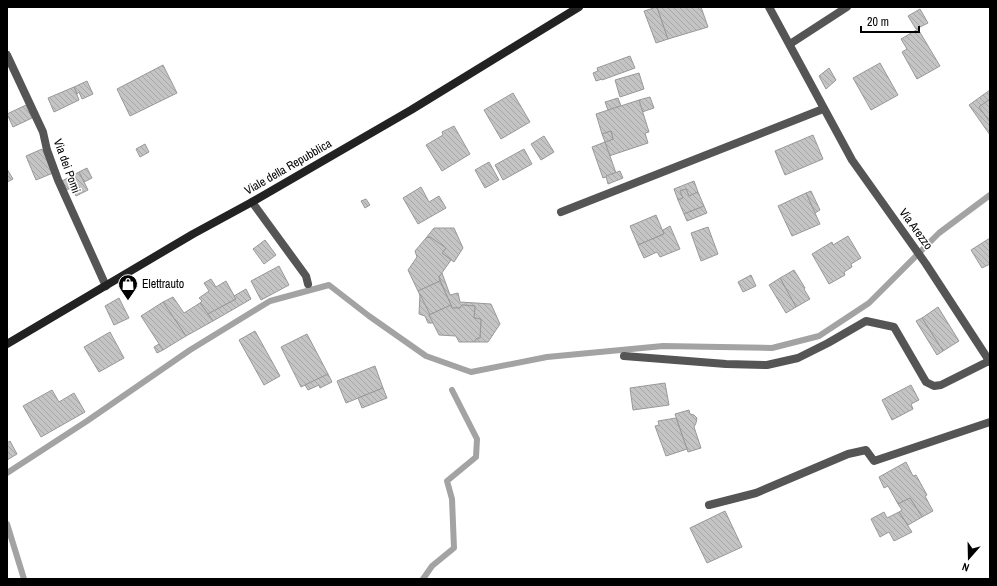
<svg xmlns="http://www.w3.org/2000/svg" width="997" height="586" font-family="'Archivo Narrow',sans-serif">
<defs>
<pattern id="building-back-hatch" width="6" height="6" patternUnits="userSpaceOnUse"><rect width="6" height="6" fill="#c4c4c4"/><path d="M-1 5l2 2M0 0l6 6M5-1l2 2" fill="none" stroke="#a7a7a7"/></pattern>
</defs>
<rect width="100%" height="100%" fill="#fff"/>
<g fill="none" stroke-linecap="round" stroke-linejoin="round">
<g stroke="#a3a3a3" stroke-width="6">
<polyline points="7,473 87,421 190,350 270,301 329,285 369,316 426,356 471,372 547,357 663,346 772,348 819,336 869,303 939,233 990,195"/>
<polyline points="7,524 24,579"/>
<polyline points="423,579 432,566 454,548 452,499 447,481 476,457 477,439 452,390"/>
</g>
</g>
<g fill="url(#building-back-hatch)" stroke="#999">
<polygon points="657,7 668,39 656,43 644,11"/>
<polygon points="657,7 701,7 708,27 668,39"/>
<polygon points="920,9 928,23 916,29 908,16"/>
<polygon points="918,29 940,66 917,79 902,52 907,49 901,39"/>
<polygon points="630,56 635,68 602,80 602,79 596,81 593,73 598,71 597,68"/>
<polygon points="880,63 898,95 871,110 853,78"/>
<polygon points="163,65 177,93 130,116 117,89"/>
<polygon points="829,68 836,80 826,89 819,76"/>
<polygon points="639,73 644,89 620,97 615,80"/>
<polygon points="87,81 93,94 82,99 79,92 77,94 74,87"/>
<polygon points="74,87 79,100 54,112 48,98"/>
<polygon points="990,90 990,99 979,107 990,122 990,135 969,105"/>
<polygon points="513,93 530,122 501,139 484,110"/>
<polygon points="650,97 654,108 642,112 639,100"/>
<polygon points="618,98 621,106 608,110 605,102"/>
<polygon points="990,99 990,122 979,107"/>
<polygon points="639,100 649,132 645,133 648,143 609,156 605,142 613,139 611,131 602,134 596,114"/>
<polygon points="26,105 32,118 13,127 7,114"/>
<polygon points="454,126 470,154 442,171 426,145 443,135 442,132"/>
<polygon points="611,131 613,139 605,142 602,134"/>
<polygon points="813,135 823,159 785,175 775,151"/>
<polygon points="544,136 554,152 541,160 531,144"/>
<polygon points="605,142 616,173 603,178 592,147"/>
<polygon points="145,144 149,152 140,157 136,149"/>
<polygon points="42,149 53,173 36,180 26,156"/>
<polygon points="524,149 532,164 503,180 495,165"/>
<polygon points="489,162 499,180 485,188 475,170"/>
<polygon points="87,168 92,178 84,182 79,172"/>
<polygon points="7,169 13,179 7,182"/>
<polygon points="620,171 623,178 608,184 606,176"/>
<polygon points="79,172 88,190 76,196 72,187 67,190 62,181"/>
<polygon points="694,181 698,192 689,196 686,189 680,191 683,198 678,200 674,189"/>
<polygon points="421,187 429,202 439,196 446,208 418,224 403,198"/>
<polygon points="686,189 689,196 698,192 704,206 684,214 678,200 683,198 680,191"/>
<polygon points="811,191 820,210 815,213 806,193"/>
<polygon points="806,193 820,224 792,236 778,206"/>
<polygon points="366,199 370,205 365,208 361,201"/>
<polygon points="704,206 707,213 687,221 684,214"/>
<polygon points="656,215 664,234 638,245 630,226"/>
<polygon points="670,226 680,249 660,257 657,252 644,258 638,245 664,234 663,230"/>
<polygon points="708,227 718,254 701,261 691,233"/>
<polygon points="434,228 454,228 463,248 454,262 442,253 446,248 430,237 426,238"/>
<polygon points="848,236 861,258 851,264 852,267 844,272 845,275 829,284 812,254 832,242 833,245"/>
<polygon points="430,237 446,248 442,253 451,260 439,277 440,281 418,291 408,270 417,257 415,251 426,238"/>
<polygon points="990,238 990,264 982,268 971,250"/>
<polygon points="265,240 276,255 264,264 253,249"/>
<polygon points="279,266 289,285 261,300 251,281"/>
<polygon points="794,270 805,288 804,289 810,299 796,307 780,278"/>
<polygon points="442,273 450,295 458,293 460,302 491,304 500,324 488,342 474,342 477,338 480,338 481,319 474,318 475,306 462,305 460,308 452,308 439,277"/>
<polygon points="751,275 756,286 743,292 738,282"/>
<polygon points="780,278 796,307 786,313 769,285"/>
<polygon points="211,279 216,287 226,281 236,299 208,314 200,303 202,301 199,298 209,291 204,283"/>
<polygon points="440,281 451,305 429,315 418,291"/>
<polygon points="246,289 251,299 213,321 208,314 236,299 234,296"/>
<polygon points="420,294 434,323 428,323 425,316 419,314"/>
<polygon points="173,297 184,313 200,303 213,321 186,336 163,302"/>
<polygon points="119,298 129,318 114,325 105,306"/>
<polygon points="163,302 186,336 163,350 141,316"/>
<polygon points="451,305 452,308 460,308 462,305 475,306 474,318 481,319 480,338 477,338 474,342 459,342 456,336 439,335 429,315"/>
<polygon points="938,307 959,341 943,351 922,318"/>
<polygon points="922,318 943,351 937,355 916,321"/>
<polygon points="255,331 280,376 264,385 239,340"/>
<polygon points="110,332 124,358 99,372 84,347"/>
<polygon points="307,334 328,374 301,387 281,347"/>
<polygon points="159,344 163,350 157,353 154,347"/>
<polygon points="375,366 383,388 346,403 337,381"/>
<polygon points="328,374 332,382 320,388 319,385 308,390 305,385"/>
<polygon points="665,383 669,405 633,410 630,388"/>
<polygon points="911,385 919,400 911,404 913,409 892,420 882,400"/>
<polygon points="383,388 387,398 362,408 358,398"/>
<polygon points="52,390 59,402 74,393 85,412 41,437 23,406"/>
<polygon points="689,410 690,414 694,415 697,418 696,423 694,427 701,448 688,452 675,414"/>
<polygon points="676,418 687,449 666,456 655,426 659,425 658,421"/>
<polygon points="10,441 17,454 7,460 7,443"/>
<polygon points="906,462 913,476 916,475 927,495 925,496 933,511 922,517 910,498 898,504 888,486 884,488 879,477"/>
<polygon points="910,498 922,517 908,525 899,512 902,510 898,504"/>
<polygon points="725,511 742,547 707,563 690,528"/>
<polygon points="884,512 887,518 899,512 912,532 894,541 889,532 880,537 871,519"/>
</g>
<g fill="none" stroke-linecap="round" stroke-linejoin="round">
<g stroke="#555" stroke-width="8">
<polyline points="252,202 306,276 308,284"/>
<polyline points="709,505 756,493 848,454 866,450 874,461 990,422"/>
</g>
<g stroke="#555" stroke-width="8">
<polyline points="769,7 852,160 926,264 990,362"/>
<polyline points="790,44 847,7"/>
<polyline points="7,55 43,132 47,150 58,180 106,286"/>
<polyline points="561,212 823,109"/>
<polyline points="624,356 726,364 767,365 798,358 828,343 866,321 894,327 926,382 934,386 941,385 989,361"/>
</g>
<polyline stroke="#222" stroke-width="8" points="7,344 193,234 252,202 411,110 579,7"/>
</g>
<defs>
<g id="shop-pin" transform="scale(1)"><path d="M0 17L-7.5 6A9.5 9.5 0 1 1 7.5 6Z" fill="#000" stroke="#fff"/><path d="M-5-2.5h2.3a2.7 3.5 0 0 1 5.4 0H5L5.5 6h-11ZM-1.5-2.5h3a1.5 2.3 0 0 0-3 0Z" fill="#fff"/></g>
</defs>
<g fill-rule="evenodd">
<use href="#shop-pin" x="128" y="284"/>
</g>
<g text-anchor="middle" stroke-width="3" stroke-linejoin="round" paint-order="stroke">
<g font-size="12" fill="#000" stroke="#fff">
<text transform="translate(67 166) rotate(70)" y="4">Via dei Pomi</text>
<text transform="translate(288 167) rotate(-30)" y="4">Viale della Repubblica</text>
<text transform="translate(916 229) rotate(54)" y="4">Via Arezzo</text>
</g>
<g font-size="12" fill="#000" stroke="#fff" text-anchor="start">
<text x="142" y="288">Elettrauto</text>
</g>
</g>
<rect width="997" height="586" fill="none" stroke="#000000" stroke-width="16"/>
<g transform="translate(969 558) rotate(200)" stroke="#ffffff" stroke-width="3" paint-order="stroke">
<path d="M0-3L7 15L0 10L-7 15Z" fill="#000000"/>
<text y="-6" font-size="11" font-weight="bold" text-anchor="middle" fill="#000000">N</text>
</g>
<path d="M861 26v6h58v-6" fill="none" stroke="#000000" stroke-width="2"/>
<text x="867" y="26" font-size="12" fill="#000000" stroke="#ffffff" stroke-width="3" paint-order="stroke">20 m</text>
</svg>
